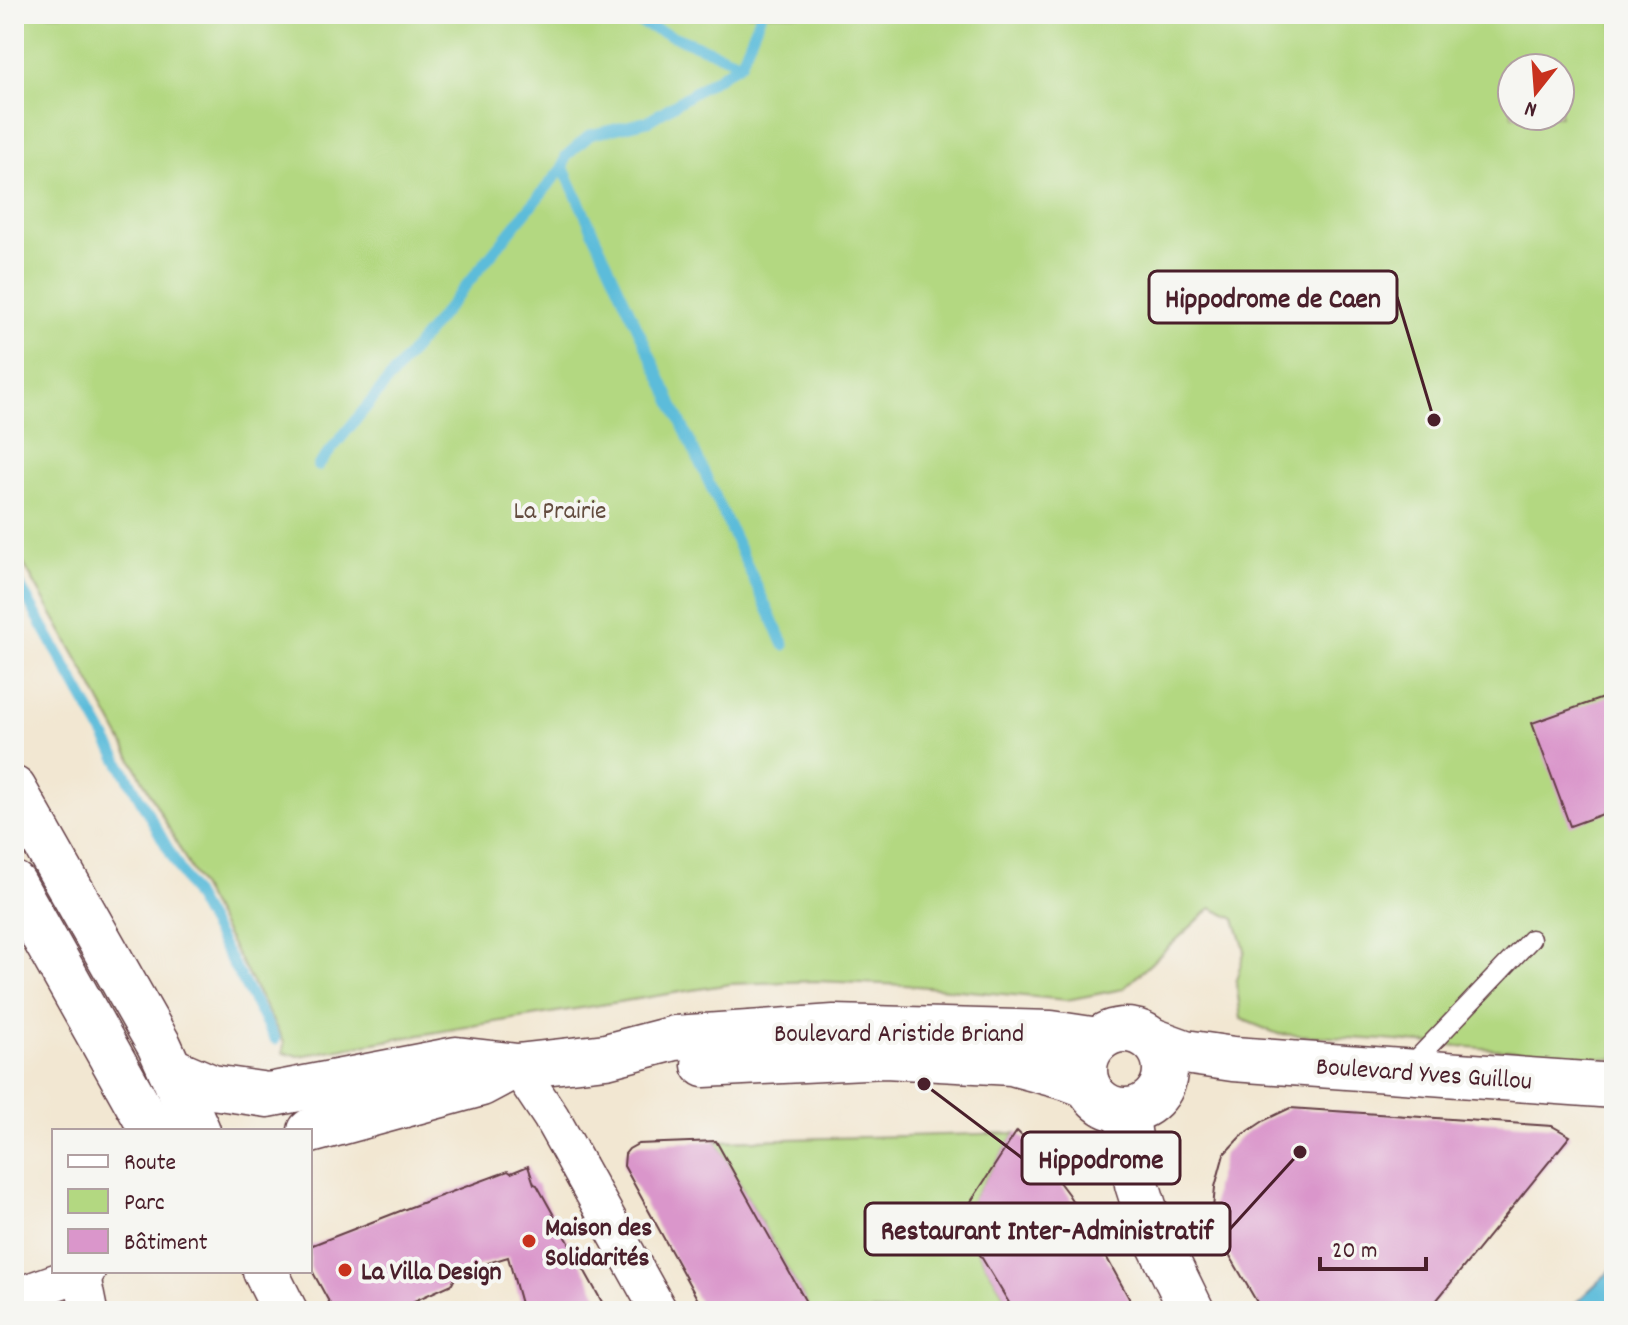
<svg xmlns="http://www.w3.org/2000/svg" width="1628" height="1325" font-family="Dekko,sans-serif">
<rect width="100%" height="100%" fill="#f6f6f2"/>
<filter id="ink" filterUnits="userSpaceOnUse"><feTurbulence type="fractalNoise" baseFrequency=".0125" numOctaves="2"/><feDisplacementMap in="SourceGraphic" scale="16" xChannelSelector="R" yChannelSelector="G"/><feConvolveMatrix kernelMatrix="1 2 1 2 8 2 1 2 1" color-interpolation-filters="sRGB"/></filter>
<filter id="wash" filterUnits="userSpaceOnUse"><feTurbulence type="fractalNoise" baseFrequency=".006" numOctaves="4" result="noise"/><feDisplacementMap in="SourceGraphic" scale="32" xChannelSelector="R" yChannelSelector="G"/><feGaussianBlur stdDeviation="1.8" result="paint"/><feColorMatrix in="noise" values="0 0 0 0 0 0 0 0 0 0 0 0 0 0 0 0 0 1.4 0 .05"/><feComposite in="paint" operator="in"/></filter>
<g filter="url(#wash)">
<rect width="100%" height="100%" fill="#f2e7d2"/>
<g fill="#b3d881" stroke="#7e7c56" stroke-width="2" fill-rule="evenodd">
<path d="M 14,14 L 1614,14 L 1614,1059 L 1384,1040 L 1278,1034 L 1241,1019 L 1236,980 L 1245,950 L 1235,919 L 1211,908 L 1123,989 L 1067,1000 L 905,985 L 816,981 L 730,984 L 489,1023 L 299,1056 L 283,1053 L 284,1042 L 77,658 L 14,547 ZM 1512,68 L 1560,68 L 1560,116 L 1512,116 Z"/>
<polygon points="1016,1133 959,1220 1012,1308 1007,1311 811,1311 716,1141"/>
</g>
<polygon fill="#5bbcda" stroke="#526e82" stroke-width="2" points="1614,1267 1614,1311 1567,1311"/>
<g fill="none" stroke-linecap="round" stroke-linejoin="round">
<g stroke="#5bbcda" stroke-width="11">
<polyline points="617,14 741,63"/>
<polyline points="563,167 784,645"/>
<polyline points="318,466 563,167 566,156 590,135 648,121 741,63 761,14"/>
<polyline points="14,575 275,1039"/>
</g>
</g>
<g id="blocks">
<g fill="#da96cb">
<polygon points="1614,694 1614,810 1570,826 1532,723"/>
<polygon points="1290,1108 1552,1126 1570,1136 1428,1311 1262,1311 1215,1230 1213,1209 1215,1187 1224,1154 1241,1136 1265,1120"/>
<polygon points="1017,1131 1031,1145 1068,1194 1102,1249 1136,1311 1014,1311 959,1220"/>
<polygon points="716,1141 811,1311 704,1311 624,1166 625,1154 629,1149 638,1144"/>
<polygon points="528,1166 534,1184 537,1185 607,1311 523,1311 508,1257 458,1272 452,1284 414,1301 418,1311 334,1311 310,1267 310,1246 408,1208 508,1171 511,1173"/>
</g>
</g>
</g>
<g filter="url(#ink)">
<use href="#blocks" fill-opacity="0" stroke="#633d44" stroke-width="2"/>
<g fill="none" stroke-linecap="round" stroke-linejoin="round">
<g stroke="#633d44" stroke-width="21">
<polyline id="lane" points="1409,1067 1531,939"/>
</g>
<g stroke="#633d44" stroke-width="39">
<g id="street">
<polyline points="517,1066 551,1117 659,1311"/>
<polyline points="81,1271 89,1311"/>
<polyline points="14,1297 87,1271"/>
</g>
</g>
<g stroke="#633d44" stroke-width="47">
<g id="secondary">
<polyline points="14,789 159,1045 198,1131"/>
<polyline points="14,884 144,1116 158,1131"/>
<circle cx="1125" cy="1070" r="40"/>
<polyline points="1152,1040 1185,1052 1233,1059 1614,1086"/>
<polyline points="704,1065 885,1056 1012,1063 1067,1078 1088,1086"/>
<polyline points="170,1069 212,1087 268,1095 456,1059 517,1066 606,1056 675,1038 834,1027 1051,1033 1098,1040"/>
<polyline points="1126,1111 1137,1184 1150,1225 1192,1311"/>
<polyline points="310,1131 481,1084 513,1067"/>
<polyline points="265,1271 285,1311"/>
</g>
</g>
<use href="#lane" stroke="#fff" stroke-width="18"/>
<use href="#street" stroke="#fff" stroke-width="36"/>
<use href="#secondary" stroke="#fff" stroke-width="44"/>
</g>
</g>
<g fill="#c8321e" stroke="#f6f6f2" stroke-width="3">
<circle cx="529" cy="1241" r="8"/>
<circle cx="345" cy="1270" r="8"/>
</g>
<g text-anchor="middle" stroke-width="8" stroke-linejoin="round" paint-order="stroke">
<g font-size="26" fill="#644d40" stroke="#f6f6f2">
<text x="560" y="518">La Prairie</text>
</g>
<g font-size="26" fill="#4a1f2b" stroke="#f6f6f2">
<text x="899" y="1041">Boulevard Aristide Briand</text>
<text transform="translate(1424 1072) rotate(4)" y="9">Boulevard Yves Guillou</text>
</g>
<g font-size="26" font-weight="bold" fill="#4a1f2b" stroke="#f6f6f2" text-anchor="start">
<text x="545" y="1235">Maison des<tspan x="545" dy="30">Solidarités</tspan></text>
<text x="361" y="1279">La Villa Design</text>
</g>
</g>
<path fill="none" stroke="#4a1f2b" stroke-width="3" d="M1434 420L1397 297M924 1084L1022 1158M1300 1152L1230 1229"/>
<g fill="#4a1f2b" stroke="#f6f6f2" stroke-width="3">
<circle cx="1434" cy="420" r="8"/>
<circle cx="924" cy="1084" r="8"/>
<circle cx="1300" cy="1152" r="8"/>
</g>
<g fill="#f6f6f2" stroke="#4a1f2b" stroke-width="3">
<rect x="1149" y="271" width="248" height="52" rx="8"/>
<rect x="1022" y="1132" width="158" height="52" rx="8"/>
<rect x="865" y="1203" width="365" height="52" rx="8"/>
</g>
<g font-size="28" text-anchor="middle" font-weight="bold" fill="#4a1f2b">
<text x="1273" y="307">Hippodrome de Caen</text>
<text x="1101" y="1168">Hippodrome</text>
<text x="1047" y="1239">Restaurant Inter-Administratif</text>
</g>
<rect width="1628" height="1325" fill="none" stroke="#f6f6f2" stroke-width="48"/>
<rect x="52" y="1129" width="260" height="144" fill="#f6f6f2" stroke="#b1a0a2" stroke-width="2"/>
<rect x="68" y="1155" width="40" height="12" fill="#ffffff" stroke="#b1a0a2" stroke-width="2"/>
<text x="124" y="1169" font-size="24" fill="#4a1f2b">Route</text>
<rect x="68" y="1189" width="40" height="24" fill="#b3d881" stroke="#b1a0a2" stroke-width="2"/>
<text x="124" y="1209" font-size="24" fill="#4a1f2b">Parc</text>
<rect x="68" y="1229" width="40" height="24" fill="#da96cb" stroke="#b1a0a2" stroke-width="2"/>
<text x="124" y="1249" font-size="24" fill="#4a1f2b">Bâtiment</text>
<g transform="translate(1536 92) rotate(197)"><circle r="38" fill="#f6f6f2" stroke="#b1a0a2" stroke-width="2"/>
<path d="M0-6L14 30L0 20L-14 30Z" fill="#c8321e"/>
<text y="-12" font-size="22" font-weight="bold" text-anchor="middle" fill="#4a1f2b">N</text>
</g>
<path d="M1320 1257v12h106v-12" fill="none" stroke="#4a1f2b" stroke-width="4"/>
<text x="1332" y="1257" font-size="24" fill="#4a1f2b" stroke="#f6f6f2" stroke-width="6" paint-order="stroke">20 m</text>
</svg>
